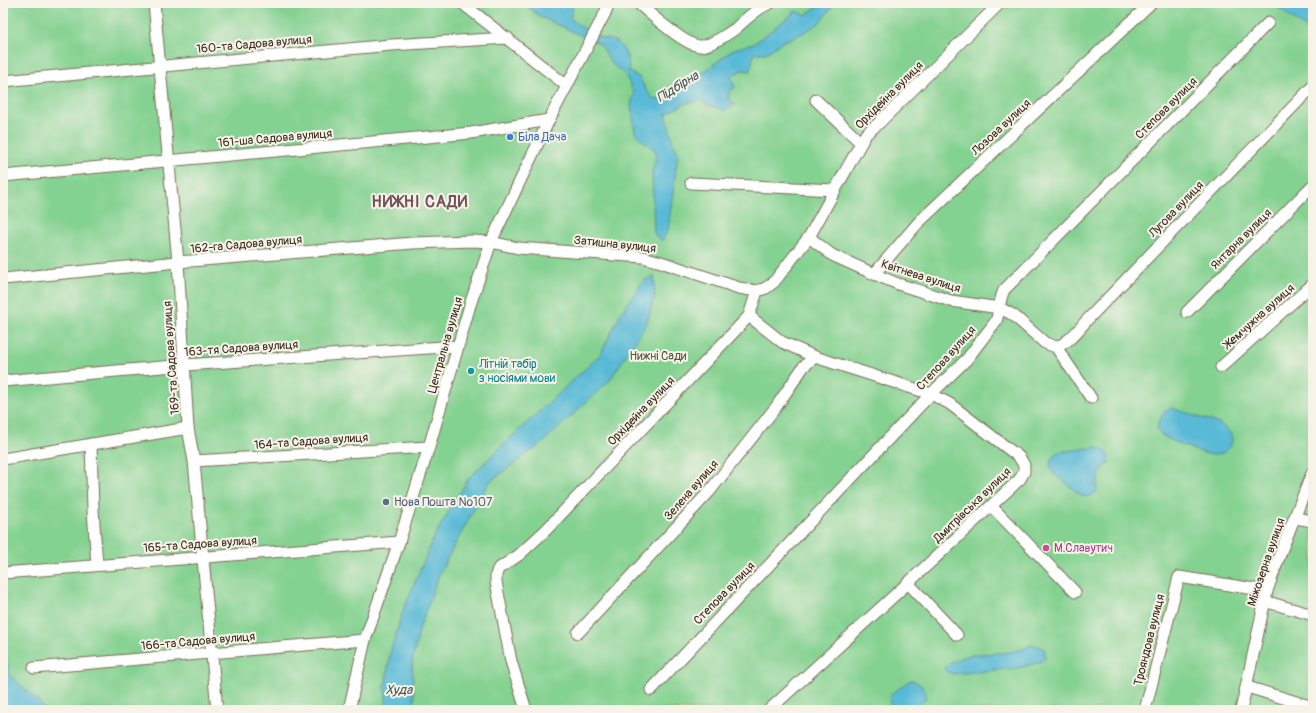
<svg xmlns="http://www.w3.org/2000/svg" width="1316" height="713" font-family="Pangolin,sans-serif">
<rect width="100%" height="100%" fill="#f7f3e8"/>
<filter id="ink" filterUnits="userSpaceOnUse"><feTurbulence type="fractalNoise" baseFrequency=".025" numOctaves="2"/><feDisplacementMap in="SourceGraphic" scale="8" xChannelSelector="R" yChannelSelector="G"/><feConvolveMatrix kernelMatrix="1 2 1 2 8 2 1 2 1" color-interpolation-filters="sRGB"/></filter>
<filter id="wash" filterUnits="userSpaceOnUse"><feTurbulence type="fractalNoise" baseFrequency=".012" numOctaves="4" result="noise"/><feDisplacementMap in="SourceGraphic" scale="16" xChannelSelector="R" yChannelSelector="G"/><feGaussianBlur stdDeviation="0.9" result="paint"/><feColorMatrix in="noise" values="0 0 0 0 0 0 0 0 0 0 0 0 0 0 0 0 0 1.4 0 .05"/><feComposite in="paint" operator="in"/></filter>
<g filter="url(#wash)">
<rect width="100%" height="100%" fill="#f1e1c2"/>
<rect fill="#84d291" stroke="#607e58" x="3" y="3" width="1310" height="707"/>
<g fill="#59bad7" stroke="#4a727a">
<path d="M 523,3 L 568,3 L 573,8 L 570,18 C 579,26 590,33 601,38 C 605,39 610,39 613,40 C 626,47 629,59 629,72 L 639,77 L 646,90 L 654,100 L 668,99 L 734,49 L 755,43 L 796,11 L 805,15 L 823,3 L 836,3 L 833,6 L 819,23 L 803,33 L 782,42 L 766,53 L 754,53 L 750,71 L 742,70 L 731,76 L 735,88 L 730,90 L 728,99 L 736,104 L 726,110 L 712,107 L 700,100 L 684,104 L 666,114 L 673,143 L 678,153 L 668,230 L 662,241 L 654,234 L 652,172 L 656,158 L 656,151 L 642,140 L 635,132 L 631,105 L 634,93 L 625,74 L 612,64 L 602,47 L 598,43 L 541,17 Z"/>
<polygon points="1273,3 1313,3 1313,33 1291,18"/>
<polygon points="654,276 655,296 646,325 609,381 541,444 489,482 440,572 420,626 412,663 415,710 387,710 385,687 390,654 402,613 434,537 468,479 506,442 600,355 622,311 643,281"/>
<path d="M 1172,408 L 1217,423 C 1227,428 1236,435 1230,447 C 1225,452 1220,455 1213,455 C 1205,455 1163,439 1159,432 C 1156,428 1158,422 1161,418 C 1163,412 1165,410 1172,408 Z"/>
<path d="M 1097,447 C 1106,450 1109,453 1109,462 C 1107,465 1103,468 1101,472 C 1095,483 1101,499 1082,496 L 1054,474 L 1050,464 L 1052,458 L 1058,452 Z"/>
<path d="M 1031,645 C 1037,645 1040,646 1045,650 L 1045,659 L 1037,663 L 1018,668 L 953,674 L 945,671 L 945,668 C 970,644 1004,661 1031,645 Z"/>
<polygon points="3,654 6,658 10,675 40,703 44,710 3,710"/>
<path d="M 911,680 C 920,683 927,689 926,698 L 913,710 L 894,710 L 891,706 L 889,696 L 909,681 Z"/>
</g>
</g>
<g filter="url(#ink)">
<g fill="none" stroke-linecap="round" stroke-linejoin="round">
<g stroke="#7b6a57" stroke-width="13">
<g id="minor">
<polyline points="154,3 178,262 188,428 194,461 217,710"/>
<polyline points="462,3 567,86"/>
<path d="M 638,3 C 649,13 685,45 699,46 C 709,47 726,35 735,29 C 745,20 757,8 770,3"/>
<polyline points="3,81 391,45 508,38"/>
<polyline points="816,100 861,143"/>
<polyline points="3,176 471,133 549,120"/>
<polyline points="691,183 834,190"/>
<polyline points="809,237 832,255 874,274 898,284 951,301 1000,308 1013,315 1045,343 1056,347 1091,398"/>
<polyline points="874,274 918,223 1151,3"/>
<polyline points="3,279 178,262 413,243 472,241 491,242 518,248 643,257 661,262 739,288 757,291 766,288 774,282 809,237 866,134 880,122 1000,3"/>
<polyline points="1187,312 1313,185"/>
<polyline points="749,316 782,342 815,357 931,394 950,404 1019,457 1024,465 1024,472 1020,479 908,583 769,710"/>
<path d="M 1056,347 C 1070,342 1078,330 1088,319 L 1313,86"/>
<polyline points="1221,367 1313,284"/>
<polyline points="3,381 185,365 457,346"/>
<polyline points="91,444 93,510 97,565"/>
<polyline points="3,459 188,428"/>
<polyline points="194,461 429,447"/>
<polyline points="991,506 1075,592"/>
<polyline points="1295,518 1313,521"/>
<polyline points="3,573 399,542"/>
<polyline points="908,583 957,635"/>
<polyline points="1264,601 1313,615"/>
<polyline points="578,633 709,492 776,407 804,366 815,357"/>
<polyline points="34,668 365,640"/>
<polyline points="1247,687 1313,707"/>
<path d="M 651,690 L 931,394 L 967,359 L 996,321 C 1000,311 999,300 1004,290 L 1268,23"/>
<polyline points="349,710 365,640 399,542 429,447 470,305 491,242 549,120 605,13 609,3"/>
<polyline points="526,710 511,661 496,582 496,575 498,569 519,555 546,530 749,316 757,291"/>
<polyline points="1145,710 1179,577 1267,591"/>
<polyline points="1241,710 1267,591 1282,549 1313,471"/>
</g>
</g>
<use href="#minor" stroke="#fff" stroke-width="11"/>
</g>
</g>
<circle fill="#3f7fe0" stroke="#f7f3e8" stroke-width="1.5" cx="510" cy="137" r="4"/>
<circle fill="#0f9aa8" stroke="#f7f3e8" stroke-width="1.5" cx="471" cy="371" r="4"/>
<circle fill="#5c6f8a" stroke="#f7f3e8" stroke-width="1.5" cx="386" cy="502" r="4"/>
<circle fill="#d1479c" stroke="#f7f3e8" stroke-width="1.5" cx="1046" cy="548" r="4"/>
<g text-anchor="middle" stroke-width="4" stroke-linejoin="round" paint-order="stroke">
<g font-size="12" fill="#3b2a1e" stroke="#f7f3e8">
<text transform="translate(254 44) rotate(-5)" y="4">160-та Садова вулиця</text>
<text transform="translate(889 95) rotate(-45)" y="4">Орхідейна вулиця</text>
<text transform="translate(1166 108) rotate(-45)" y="4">Степова вулиця</text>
<text transform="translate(1001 127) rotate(-43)" y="4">Лозова вулиця</text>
<text transform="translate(275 138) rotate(-5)" y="4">161-ша Садова вулиця</text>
<text transform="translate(1176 209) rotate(-46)" y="4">Лугова вулиця</text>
<text transform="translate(1241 239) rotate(-45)" y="4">Янтарна вулиця</text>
<text transform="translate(246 244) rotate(-5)" y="4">162-га Садова вулиця</text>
<text transform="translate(615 244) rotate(6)" y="4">Затишна вулиця</text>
<text transform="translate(921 276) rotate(18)" y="4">Квітнева вулиця</text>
<text transform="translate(1259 316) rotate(-42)" y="4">Жемчужна вулиця</text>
<text transform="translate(445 345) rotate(-74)" y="4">Центральна вулиця</text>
<text transform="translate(241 348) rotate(-4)" y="4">163-тя Садова вулиця</text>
<text transform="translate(171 358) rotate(-94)" y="4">169-та Садова вулиця</text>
<text transform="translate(946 358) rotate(-48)" y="4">Степова вулиця</text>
<text transform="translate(641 411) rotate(-46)" y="4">Орхідейна вулиця</text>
<text transform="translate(311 441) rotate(-4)" y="4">164-та Садова вулиця</text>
<text transform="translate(691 490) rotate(-49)" y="4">Зелена вулиця</text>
<text transform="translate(972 505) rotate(-44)" y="4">Дмитрівська вулиця</text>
<text transform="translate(200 544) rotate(-4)" y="4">165-та Садова вулиця</text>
<text transform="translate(1266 562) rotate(-71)" y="4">Міжозерна вулиця</text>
<text transform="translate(724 593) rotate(-46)" y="4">Степова вулиця</text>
<text transform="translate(1149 640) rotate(-76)" y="4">Трояндова вулиця</text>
<text transform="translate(198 641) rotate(-5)" y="4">166-та Садова вулиця</text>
</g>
<g font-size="12" fill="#366cbe" stroke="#f7f3e8" text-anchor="start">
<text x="518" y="141">Біла Дача</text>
</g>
<g font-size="12" fill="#4d543b" stroke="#f7f3e8">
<text x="658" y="360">Нижні Сади</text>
</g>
<g font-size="12" fill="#0d838f" stroke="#f7f3e8" text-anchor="start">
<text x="479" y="368">Літній табір<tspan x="479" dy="14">з носіями мови</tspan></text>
</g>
<g font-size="12" fill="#4e5e75" stroke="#f7f3e8" text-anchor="start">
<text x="394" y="506">Нова Пошта №107</text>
</g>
<g font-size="12" fill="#b23c85" stroke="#f7f3e8" text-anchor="start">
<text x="1054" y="552">М.Славутич</text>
</g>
<g font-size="13" font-style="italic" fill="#445556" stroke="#f7f3e8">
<text transform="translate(677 86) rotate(-32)" y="5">Підбірна</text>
<text x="399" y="694">Худа</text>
</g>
<g font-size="16" font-weight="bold" letter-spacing="1" fill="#73535a" stroke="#f7f3e8">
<text x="420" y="207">НИЖНІ САДИ</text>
</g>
</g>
<rect width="1316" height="713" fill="none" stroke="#f7f3e8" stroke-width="16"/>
</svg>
